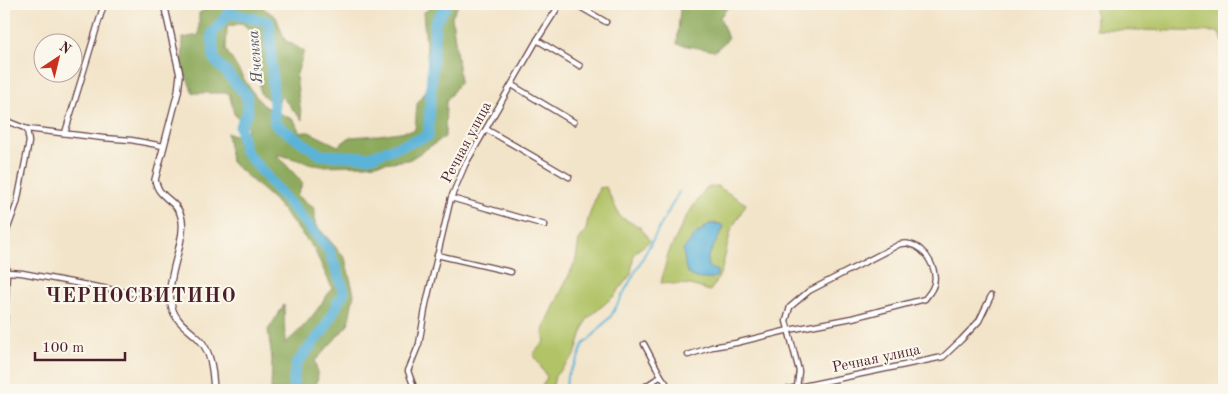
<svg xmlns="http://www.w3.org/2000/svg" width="1228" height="394" font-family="'Old Standard TT',serif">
<rect width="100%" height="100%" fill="#fbf7ec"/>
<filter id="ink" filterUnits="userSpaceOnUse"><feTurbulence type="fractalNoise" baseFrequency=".02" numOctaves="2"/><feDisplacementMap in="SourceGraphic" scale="10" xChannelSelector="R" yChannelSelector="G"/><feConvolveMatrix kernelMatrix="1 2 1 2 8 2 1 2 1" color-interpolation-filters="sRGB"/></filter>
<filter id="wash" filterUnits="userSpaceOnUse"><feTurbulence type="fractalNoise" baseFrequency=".0096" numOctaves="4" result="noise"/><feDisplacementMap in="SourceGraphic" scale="20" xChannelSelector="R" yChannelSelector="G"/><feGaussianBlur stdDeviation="1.12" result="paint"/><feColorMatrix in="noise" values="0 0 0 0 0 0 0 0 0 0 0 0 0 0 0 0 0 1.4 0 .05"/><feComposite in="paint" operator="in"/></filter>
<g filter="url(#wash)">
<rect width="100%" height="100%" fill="#f2e4c9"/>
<g fill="#b1c366" stroke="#7e7148" fill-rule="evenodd">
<polygon points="1095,4 1224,4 1224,43 1218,32 1096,29"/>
<path d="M 717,186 L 746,204 L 731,230 L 722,269 L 717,281 L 710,291 L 691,285 L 661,283 L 668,254 L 686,217 L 706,188 ZM 709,224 L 720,224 L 724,227 L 707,258 L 707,266 L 695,235 Z"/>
<polygon points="606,187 620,217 640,227 650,241 634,253 631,274 614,296 587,319 581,335 575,355 555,376 552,390 540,390 547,377 533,354 545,341 543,333 544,328 576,260 579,240 586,230 588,219 599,188"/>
</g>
<g fill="#8ca95b" stroke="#6b6443">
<path d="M 216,4 L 258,4 L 276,17 L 285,40 L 304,51 L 296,77 L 302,120 L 281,96 L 277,107 L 260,93 L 256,36 L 242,23 L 227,27 L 226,50 L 251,90 L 264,106 L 294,120 L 300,132 L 309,132 L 338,146 L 350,137 L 378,135 L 415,130 L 417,104 L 430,84 L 423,13 L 436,4 L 459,4 L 452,16 L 460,82 L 446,101 L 445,137 L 409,160 L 366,165 L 320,166 L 276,154 L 303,183 L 297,195 L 315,209 L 315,224 L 345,258 L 354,294 L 348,325 L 315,361 L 318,379 L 311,390 L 271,390 L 272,359 L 268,330 L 284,305 L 285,343 C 304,329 319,308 332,288 L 314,249 L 274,200 L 231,162 L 227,133 L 244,137 L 248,127 L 234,114 L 229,93 L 193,93 L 182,65 L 183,38 L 199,35 L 199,13 Z"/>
<polygon points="672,4 731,4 720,17 728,39 715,51 677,44 680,8"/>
</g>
<polygon fill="#5bb3d8" stroke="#526982" points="710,224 720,224 724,227 708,257 707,266 717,271 717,276 710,279 700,279 691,276 686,270 683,250 695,235"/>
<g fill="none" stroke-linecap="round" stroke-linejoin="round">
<polyline stroke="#5bb3d8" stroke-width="2" points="566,390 567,376 578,359 583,344 589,340 611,316 679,192"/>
<polyline stroke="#5bb3d8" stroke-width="11" points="294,390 293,384 296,364 325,328 344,291 329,250 244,150 240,126 248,112 247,96 214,59 212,33 229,13 269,22 275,124 321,155 369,157 428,136 435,23 447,4"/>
</g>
</g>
<g filter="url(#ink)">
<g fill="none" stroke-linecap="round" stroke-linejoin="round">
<g stroke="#633d43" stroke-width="7">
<g id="minor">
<polyline points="575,4 606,22"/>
<polyline points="4,23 4,32"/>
<polyline points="537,40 580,66"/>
<polyline points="512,85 574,122"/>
<polyline points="4,120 27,129 29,142 25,162 17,203 6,233 5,262 7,272 4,338"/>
<polyline points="27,129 103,138 131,140 163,146"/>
<polyline points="486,129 569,177"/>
<polyline points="65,133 104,4"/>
<polyline points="451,198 545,225"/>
<polyline points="437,255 511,272"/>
<path d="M 7,272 L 22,273 L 130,293 C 144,292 157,292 170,299"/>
<polyline points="644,344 661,376 671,390"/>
<path d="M 688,355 L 712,347 L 736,343 L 789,330 L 852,318 L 925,299 C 927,296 930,293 932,289 C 941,273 926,247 909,244 C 906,243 903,244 900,244 L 809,291 L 790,307 L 786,321 L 799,371 L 797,387"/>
<polyline points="415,390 408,371 419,344 426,304 451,198 465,165 537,40 560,4"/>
<polyline points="640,390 661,376"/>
<polyline points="784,390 943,357 961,340 979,321 991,296"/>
</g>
</g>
<g stroke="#633d43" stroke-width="8">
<path id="tertiary" d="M 164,4 L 180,75 L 178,92 L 155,180 C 156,183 157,187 159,190 C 166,200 178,204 181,216 C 184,225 182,235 180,243 C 176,264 166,286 172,308 C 176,322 189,329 199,339 C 212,352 213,374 214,390"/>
</g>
<use href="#minor" stroke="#fff" stroke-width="4.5"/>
<use href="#tertiary" stroke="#fff" stroke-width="5.5"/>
</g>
</g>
<g text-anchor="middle" stroke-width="4.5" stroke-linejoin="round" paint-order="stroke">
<g font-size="15" fill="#4a1f2b" stroke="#fbf7ec">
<text transform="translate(466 142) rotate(-62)" y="5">Речная улица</text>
<text transform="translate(876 358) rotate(-12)" y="5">Речная улица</text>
</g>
<g font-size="16" font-style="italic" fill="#505368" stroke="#fbf7ec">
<text transform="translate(254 57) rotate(-95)" y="6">Яченка</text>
</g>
<g font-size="20" font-weight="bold" letter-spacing="1" fill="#4a1f2b" stroke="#fbf7ec">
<text x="141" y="302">ЧЕРНОСВИТИНО</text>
</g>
</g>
<rect width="1228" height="394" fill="none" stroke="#fbf7ec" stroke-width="20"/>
<g transform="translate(58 58) rotate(35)"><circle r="24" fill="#fbf7ec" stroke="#b4a19f"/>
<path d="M0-4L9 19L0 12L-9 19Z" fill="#c8321e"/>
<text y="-8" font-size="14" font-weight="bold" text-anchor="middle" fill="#4a1f2b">N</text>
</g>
<path d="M35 352v8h90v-8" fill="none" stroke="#4a1f2b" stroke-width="2.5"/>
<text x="42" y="352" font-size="15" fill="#4a1f2b" stroke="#fbf7ec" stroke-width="4" paint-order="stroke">100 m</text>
</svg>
